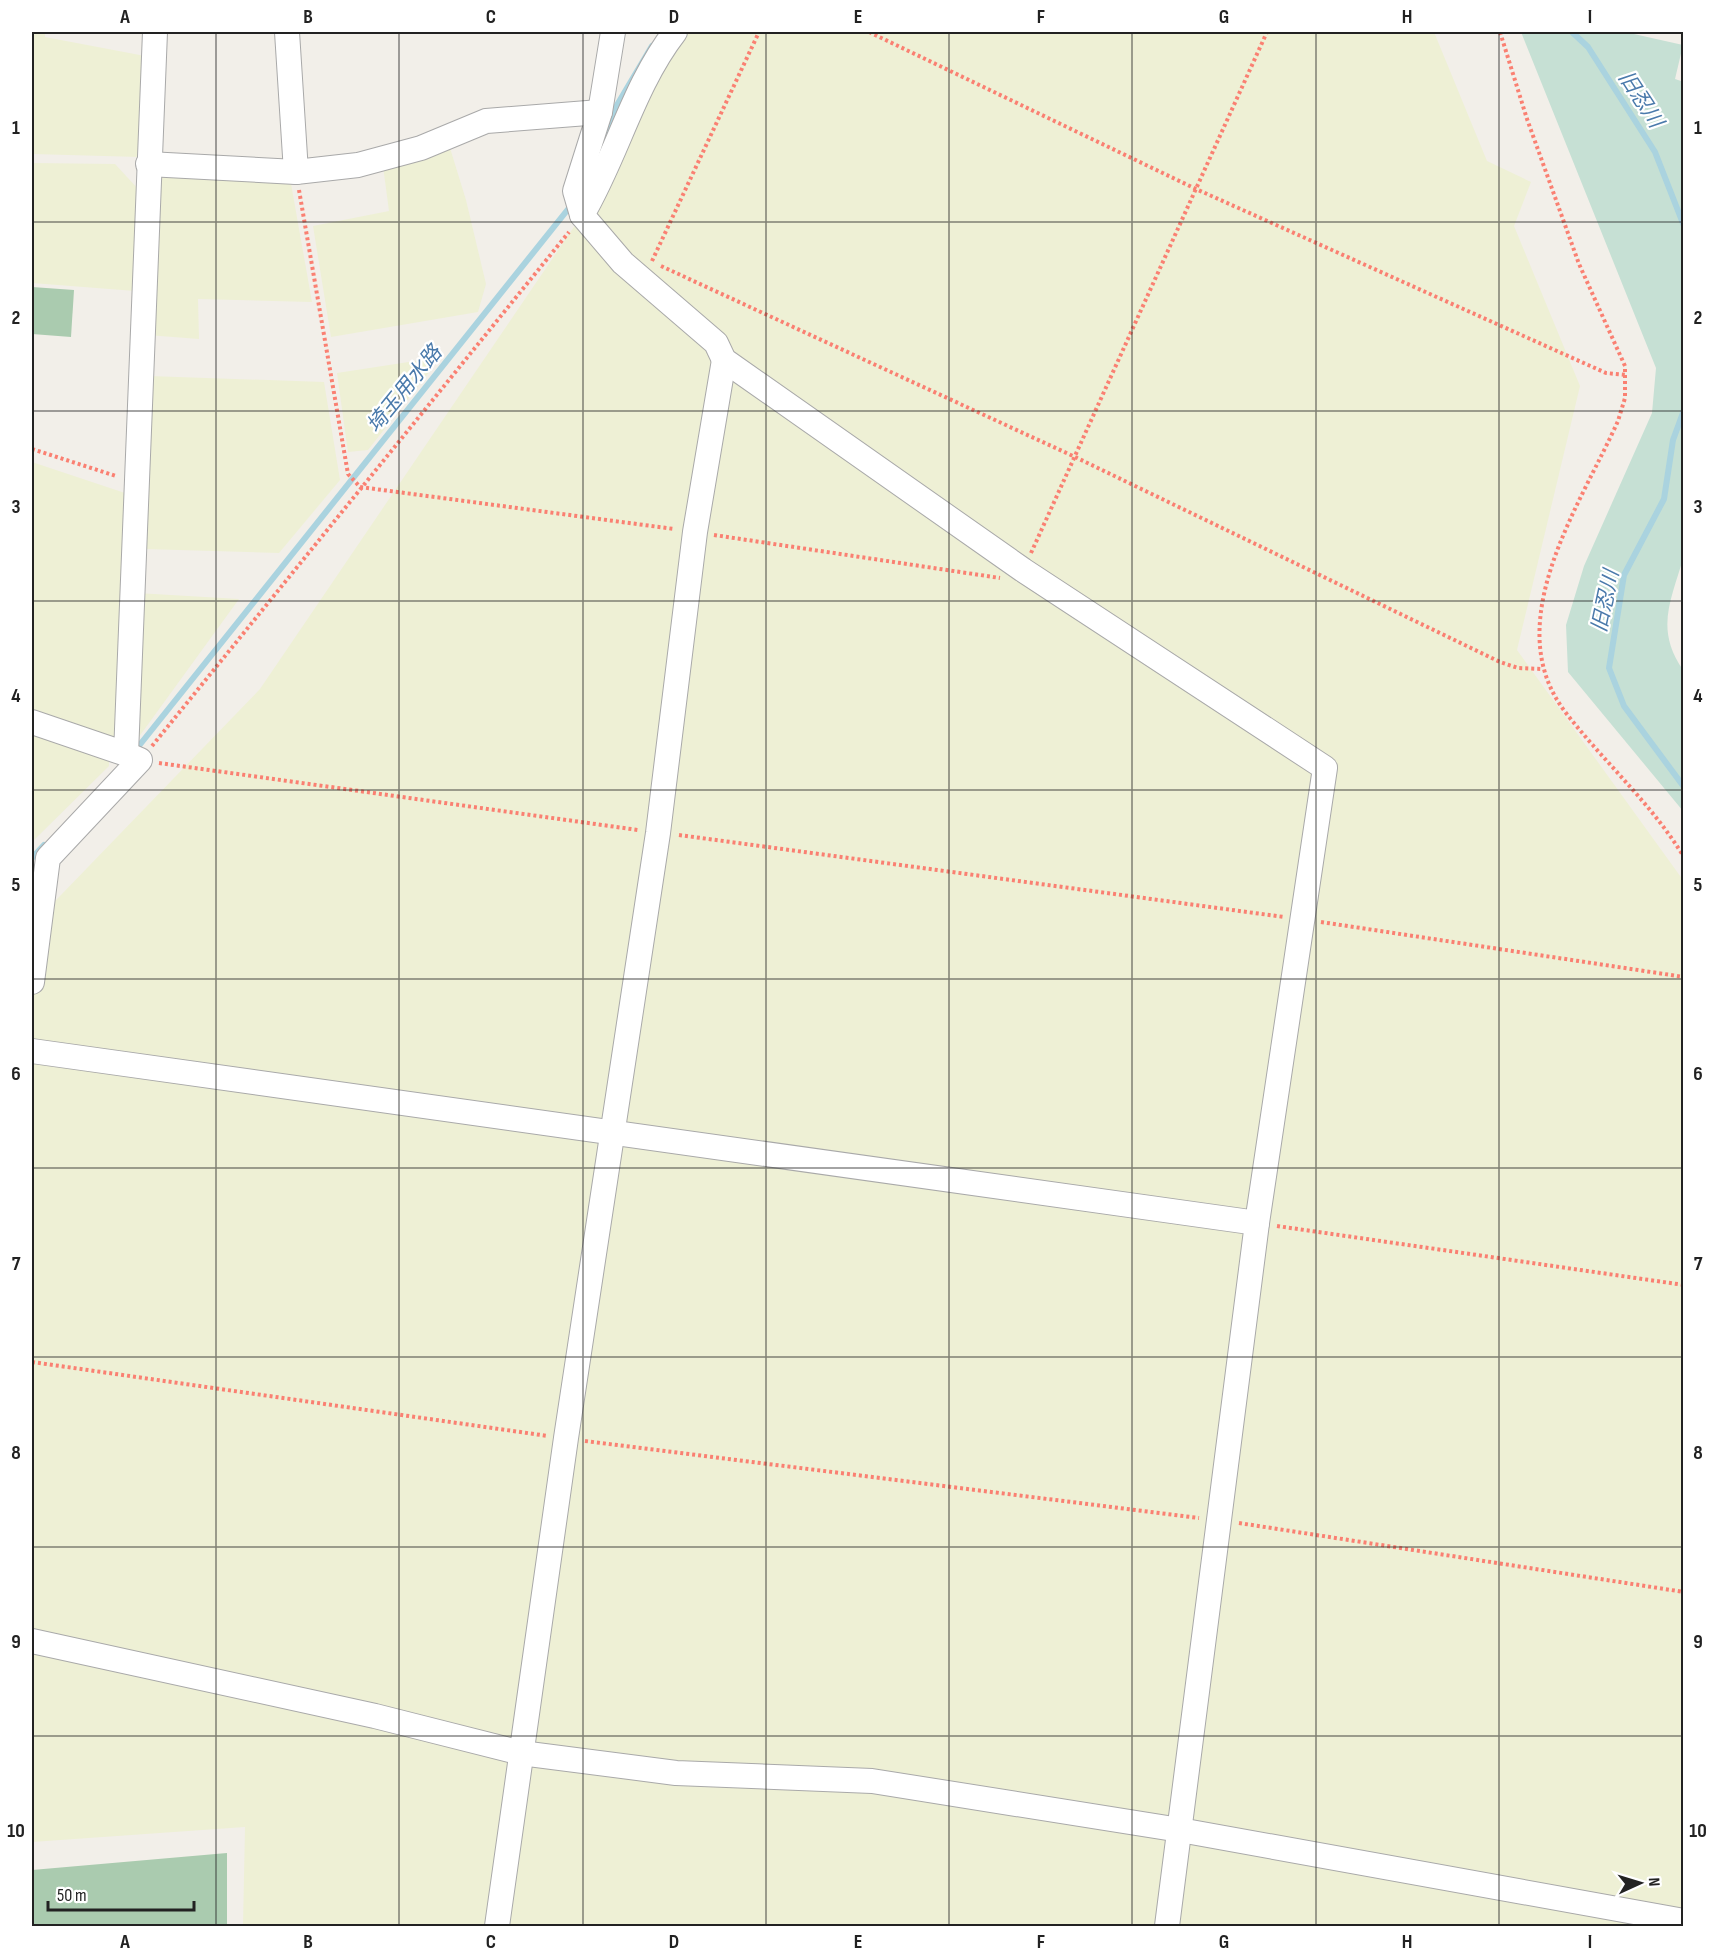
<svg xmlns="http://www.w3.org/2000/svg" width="1715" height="1958" font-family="'Sofia Sans Condensed','Noto Sans JP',sans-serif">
<rect width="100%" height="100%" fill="#f2efe9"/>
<g fill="#eef0d5">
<polygon points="32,32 45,32 45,37 145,56 140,157 32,154"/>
<polygon points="665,32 1434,32 1487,161 1531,182 1514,226 1580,386 1517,650 1683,880 1683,1926 243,1926 245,1827 32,1842 32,925 260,689 582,215"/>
<polygon points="450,148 466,200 486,284 478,312 331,337 313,226 389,211 383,166"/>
<polygon points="32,163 115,164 139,190 135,291 32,283"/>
<polygon points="157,172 290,178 312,302 198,299 199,339 147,335"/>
<polygon points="441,357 368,450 348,452 337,373"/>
<polygon points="149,376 324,382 340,480 279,553 144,549"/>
<polygon points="32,462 128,494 120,744 32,713"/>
<polygon points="137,593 239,599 133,745"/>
<polygon points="32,731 109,757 109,766 32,842"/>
</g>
<path fill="#c6e0d4" d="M 1521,32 L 1625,32 L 1683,45 L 1675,79 L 1684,82 L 1684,555 C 1672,599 1654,628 1683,670 L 1683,811 L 1568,672 L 1566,625 L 1584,566 L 1652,413 L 1656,368 Z"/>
<g fill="#aacbaf">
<polygon points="32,287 74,290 71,337 32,334"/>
<polygon points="227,1853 227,1926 32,1926 32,1870"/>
</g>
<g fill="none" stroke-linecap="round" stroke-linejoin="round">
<g stroke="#aad3df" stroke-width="6">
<polyline points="1572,32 1588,47 1655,152 1684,226"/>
<polyline points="601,146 617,105 652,46"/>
<polyline points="1684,410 1673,440 1664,499 1624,575 1609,668 1624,706 1684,787"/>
<polyline points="138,747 573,203"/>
<polyline points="32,858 44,845"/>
</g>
<g stroke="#a9a9a9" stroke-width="26">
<g id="minor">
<polyline points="287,32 296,172"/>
<path d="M 675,32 C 633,86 617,156 582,215 L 623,263 L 716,343 L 724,360 L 1023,570 L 1325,768 L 1257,1223"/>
<polyline points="148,164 296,172 358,165 421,148 486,121 600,112"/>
<polyline points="582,215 575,191 600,112 613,32"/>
<polyline points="32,722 126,754 155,32"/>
<polyline points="32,982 48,858 140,760 126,754"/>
<polyline points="32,1051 1257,1223 1167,1926"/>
<polyline points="32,1641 375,1716 521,1753 676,1773 872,1781 1180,1830 1684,1921"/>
<polyline points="497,1926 566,1438 658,833 695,532 724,360"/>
</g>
</g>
<g stroke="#fa8072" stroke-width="4" stroke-dasharray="3 3" stroke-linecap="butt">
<polyline points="869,32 1196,189 1606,373 1627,375"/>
<path d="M 1500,32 L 1527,119 L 1579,264 L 1625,366 L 1625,398 L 1618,421 C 1580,506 1497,624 1566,713 C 1604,762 1651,803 1684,857"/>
<polyline points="299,190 348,474 360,487 674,529"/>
<polyline points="652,261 759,32"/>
<polyline points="661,266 1073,456 1500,662 1518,668 1542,669"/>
<polyline points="32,449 116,476"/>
<polyline points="714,535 1000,578"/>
<polyline points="1031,553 1267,32"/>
<polyline points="152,746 569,232"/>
<polyline points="159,763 638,830"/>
<polyline points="679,835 1284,917"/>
<polyline points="1321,922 1684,977"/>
<polyline points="1277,1226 1684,1285"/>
<polyline points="32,1362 548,1436"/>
<polyline points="585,1441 1199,1518"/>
<polyline points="1239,1523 1684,1592"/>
</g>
<use href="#minor" stroke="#fff" stroke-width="24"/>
</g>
<path fill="none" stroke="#222" stroke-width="1.5" stroke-opacity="0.55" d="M 216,32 L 216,1926M 399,32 L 399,1926M 583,32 L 583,1926M 766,32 L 766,1926M 949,32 L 949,1926M 1132,32 L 1132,1926M 1316,32 L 1316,1926M 1499,32 L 1499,1926M 32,222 L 1684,222M 32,411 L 1684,411M 32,601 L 1684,601M 32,790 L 1684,790M 32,979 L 1684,979M 32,1168 L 1684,1168M 32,1357 L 1684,1357M 32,1547 L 1684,1547M 32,1736 L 1684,1736"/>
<g text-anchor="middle" stroke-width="4.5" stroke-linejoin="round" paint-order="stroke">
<g font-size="21" font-style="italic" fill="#4a7aab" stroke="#fff">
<text transform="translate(1641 99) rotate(57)" y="7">旧忍川</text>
<text transform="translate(404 389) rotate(-51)" y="7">埼玉用水路</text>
<text transform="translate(1605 601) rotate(-78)" y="7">旧忍川</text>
</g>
</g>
<rect width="1715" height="1958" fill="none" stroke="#ffffff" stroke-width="66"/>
<g transform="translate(1640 1883) rotate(86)" stroke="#ffffff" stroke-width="4.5" paint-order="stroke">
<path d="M0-4.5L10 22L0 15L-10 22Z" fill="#222222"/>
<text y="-9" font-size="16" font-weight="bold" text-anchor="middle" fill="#222222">N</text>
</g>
<path d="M48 1901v9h146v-9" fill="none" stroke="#222222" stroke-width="3"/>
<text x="57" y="1901" font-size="18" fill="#222222" stroke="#ffffff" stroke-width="4.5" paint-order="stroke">50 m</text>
<rect x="33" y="33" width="1649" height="1892" fill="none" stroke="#222" stroke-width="2"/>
<g font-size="20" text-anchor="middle" font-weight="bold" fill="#222">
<text x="125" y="23">A</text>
<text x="308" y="23">B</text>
<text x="491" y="23">C</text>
<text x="674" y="23">D</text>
<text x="858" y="23">E</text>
<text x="1041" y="23">F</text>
<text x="1224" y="23">G</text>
<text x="1407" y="23">H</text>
<text x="1590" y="23">I</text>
<text x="16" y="134">1</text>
<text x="1698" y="134">1</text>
<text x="16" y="324">2</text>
<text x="1698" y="324">2</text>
<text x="16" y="513">3</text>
<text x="1698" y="513">3</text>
<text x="16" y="702">4</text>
<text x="1698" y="702">4</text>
<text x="16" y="891">5</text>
<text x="1698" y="891">5</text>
<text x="16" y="1080">6</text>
<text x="1698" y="1080">6</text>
<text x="16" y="1270">7</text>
<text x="1698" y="1270">7</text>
<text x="16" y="1459">8</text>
<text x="1698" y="1459">8</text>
<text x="16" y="1648">9</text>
<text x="1698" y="1648">9</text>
<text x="16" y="1837">10</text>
<text x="1698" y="1837">10</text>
<text x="125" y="1948">A</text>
<text x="308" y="1948">B</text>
<text x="491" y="1948">C</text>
<text x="674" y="1948">D</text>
<text x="858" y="1948">E</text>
<text x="1041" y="1948">F</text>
<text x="1224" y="1948">G</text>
<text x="1407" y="1948">H</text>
<text x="1590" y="1948">I</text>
</g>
</svg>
